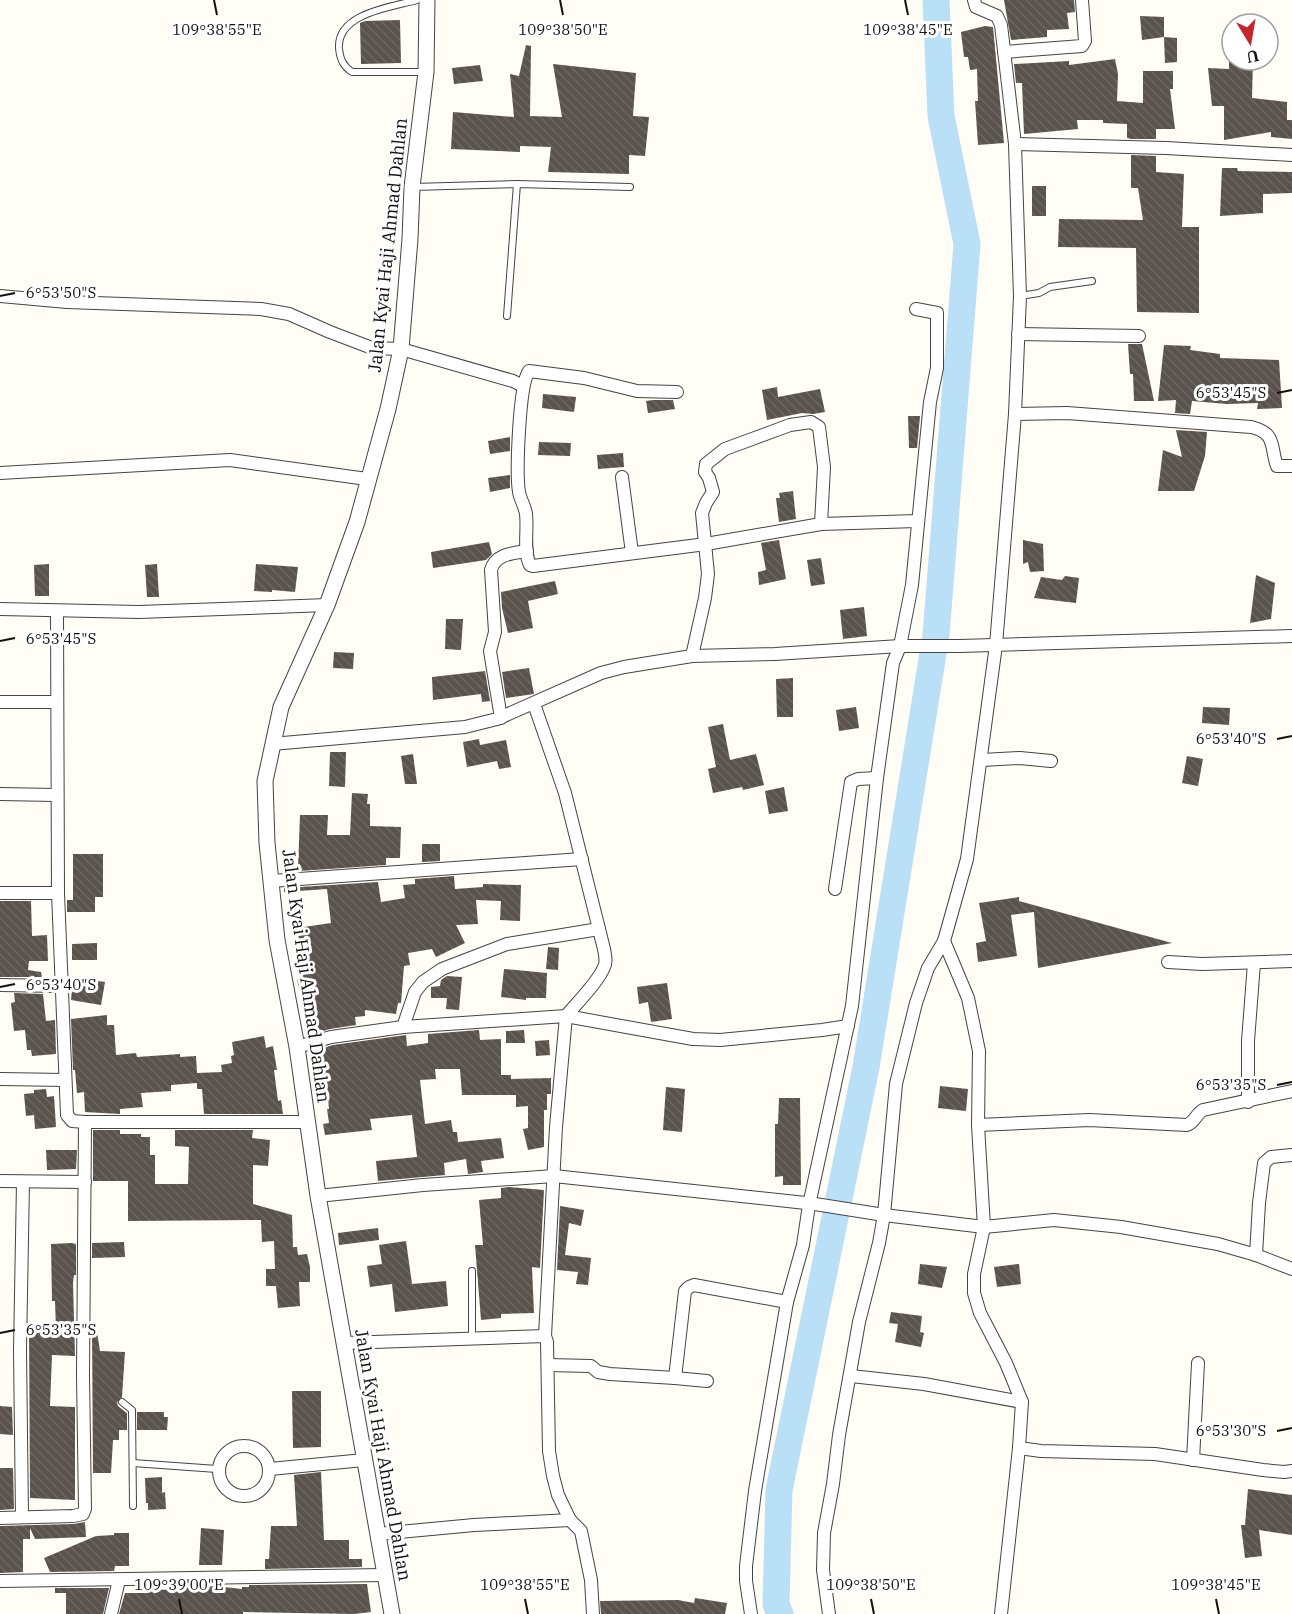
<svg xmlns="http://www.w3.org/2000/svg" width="1292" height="1614" font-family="'IBM Plex Serif',serif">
<defs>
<pattern id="building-back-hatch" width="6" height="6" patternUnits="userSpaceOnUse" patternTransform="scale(1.5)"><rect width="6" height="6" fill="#5a524d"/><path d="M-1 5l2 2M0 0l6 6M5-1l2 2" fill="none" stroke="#6d6662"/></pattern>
</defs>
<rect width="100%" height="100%" fill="#fffdf5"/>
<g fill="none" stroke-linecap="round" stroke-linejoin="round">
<polyline stroke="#b9e0f7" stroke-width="27" points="780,1614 776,1604 779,1490 866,1067 936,635 967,244 941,116 936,0"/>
</g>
<g fill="url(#building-back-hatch)">
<polygon points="1004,0 1074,0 1075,12 1067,13 1069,29 1047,30 1047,37 1011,40"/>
<polygon points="1140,16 1164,17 1164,37 1142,40"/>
<polygon points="400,20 401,63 361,64 360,23 365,21"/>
<polygon points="985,26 993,27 1004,143 978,145 975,101 978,101 977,69 970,70 968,57 964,57 961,32"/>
<polygon points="1164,37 1177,38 1177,62 1165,63"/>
<polygon points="526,45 531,46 530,116 562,117 553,64 636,73 633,116 649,117 645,156 629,155 629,174 548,172 551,147 520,146 520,152 451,149 453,112 514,117 510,74 519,76"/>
<polygon points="1115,59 1118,74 1117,101 1143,103 1143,71 1173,71 1173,89 1170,89 1175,129 1156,129 1156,139 1131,139 1127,138 1127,124 1103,123 1103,120 1077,120 1078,129 1024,134 1022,83 1016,83 1014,64 1069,61 1069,65"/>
<polygon points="1229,60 1253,60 1252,98 1287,102 1287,120 1292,120 1292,139 1271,137 1271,132 1224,140 1224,106 1212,106 1208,68 1229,69"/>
<polygon points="480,65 483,81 454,84 452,68"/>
<polygon points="1131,155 1156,156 1156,172 1184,174 1182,227 1199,227 1199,313 1137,312 1136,248 1058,247 1059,219 1143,220 1138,188 1131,188"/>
<polygon points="1222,168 1237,168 1238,171 1292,172 1292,193 1263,194 1263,213 1220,216"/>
<rect x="1032" y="186" width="14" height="30"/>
<polygon points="1128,344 1142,344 1154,401 1134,401 1133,374 1130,374"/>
<polygon points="1164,345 1191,346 1190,350 1220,354 1220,358 1279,360 1282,408 1257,409 1258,403 1227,404 1192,401 1190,414 1175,413 1176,400 1158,401"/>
<polygon points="777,387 778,397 820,389 825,412 813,414 802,413 767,420 762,390"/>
<polygon points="543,394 576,397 574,412 542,408"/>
<polygon points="653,400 673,400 675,409 648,413 646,401"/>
<polygon points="908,416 920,416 917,448 909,448"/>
<polygon points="1176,430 1207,432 1205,456 1194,491 1158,491 1163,450 1182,457"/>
<polygon points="510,437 510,451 490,454 488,441"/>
<polygon points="539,442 571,443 570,456 538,455"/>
<polygon points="623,453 624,467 598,469 597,455"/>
<polygon points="510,475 510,488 490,492 488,478"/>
<polygon points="793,491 796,519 779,522 776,498 780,498 779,493"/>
<polygon points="779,540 786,579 759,585 758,572 766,570 761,543"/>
<polygon points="1023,540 1043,544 1044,571 1030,572 1028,562 1023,564"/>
<polygon points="489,542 492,554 486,560 433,568 431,552"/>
<polygon points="821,558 825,584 811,586 807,560"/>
<polygon points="49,564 49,596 35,596 34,565"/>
<polygon points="157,564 159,597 147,597 145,565"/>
<polygon points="256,564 298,567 295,592 272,590 272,592 254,591"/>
<polygon points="1256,575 1275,583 1271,619 1250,623"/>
<polygon points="1065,576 1079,578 1076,603 1034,598 1041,577 1062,580"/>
<polygon points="555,581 558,594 528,601 533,628 508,633 502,608 501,592"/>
<polygon points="864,607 867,636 843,639 840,610"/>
<polygon points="446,619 463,619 461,650 445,649"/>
<polygon points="334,652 354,653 353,669 333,668"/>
<polygon points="529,668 534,694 506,698 502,672"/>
<polygon points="485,671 490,701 482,702 481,694 433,700 432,677"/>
<polygon points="793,678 793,717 777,717 776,679"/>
<polygon points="856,707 859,728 839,731 836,710"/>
<polygon points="1203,707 1230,708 1229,725 1202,723"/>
<polygon points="723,724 730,760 756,754 764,785 743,790 742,787 713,793 708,769 716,767 708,727"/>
<polygon points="479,739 480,745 506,740 511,767 499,769 497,761 467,767 463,742"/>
<polygon points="330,752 346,752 345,787 329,786"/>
<polygon points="413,754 417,784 405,784 401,756"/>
<polygon points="1187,756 1203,759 1198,786 1182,783"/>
<polygon points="784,787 788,811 769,814 765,791"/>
<polygon points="352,793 368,794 367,804 370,804 370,826 401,827 400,858 386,858 386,865 285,872 285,867 298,868 300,815 328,815 327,835 350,835"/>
<polygon points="422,844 440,844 440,861 422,862"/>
<polygon points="73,854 103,854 103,897 95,897 95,912 67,912 67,900 73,900"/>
<polygon points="454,876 455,889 483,887 483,884 521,885 520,921 500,920 501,901 476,900 478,924 456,925 465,943 436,957 432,949 408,953 410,965 404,966 401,1003 398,1003 396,1014 365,1010 365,1016 355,1017 356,1025 330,1029 309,1035 297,980 301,979 294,941 299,940 297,928 331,923 327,889 284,892 284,888 378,882 381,902 405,898 403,885 415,884 415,879"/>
<polygon points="1019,897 1019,901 1172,943 1038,968 1034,912 1011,915 1017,956 978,962 976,943 986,941 979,903"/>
<polygon points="0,901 31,901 32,936 47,935 48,961 29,961 28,970 41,972 42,977 0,977"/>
<polygon points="97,943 97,960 72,960 72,944"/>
<polygon points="548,947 559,948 558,970 546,969"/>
<polygon points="504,969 547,973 546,998 526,998 526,1000 501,997"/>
<polygon points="447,976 462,977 459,1010 446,1009 447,998 431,998 431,987 440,986 441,980"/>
<polygon points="73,977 105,982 101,1005 71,1000"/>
<polygon points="667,983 672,1019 651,1022 648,1002 639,1004 637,987"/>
<polygon points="14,993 43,994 46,1021 55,1020 56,1054 32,1056 31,1050 27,1050 25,1030 14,1031 11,1003 15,1002"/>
<polygon points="107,1015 107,1025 114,1025 116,1055 136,1053 137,1057 180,1054 180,1057 196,1056 197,1073 222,1072 221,1065 232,1063 231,1056 234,1055 232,1042 264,1036 266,1048 273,1046 277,1070 274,1070 278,1101 281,1100 283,1114 204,1114 202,1089 197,1089 197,1083 171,1085 171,1091 141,1093 143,1107 120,1109 120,1114 85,1112 84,1092 77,1093 75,1070 73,1070 71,1019"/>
<polygon points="479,1030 480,1040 501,1039 501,1075 511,1075 511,1079 551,1078 551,1094 547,1094 547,1110 544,1110 544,1147 528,1150 523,1129 528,1128 528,1106 516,1107 516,1095 462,1095 460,1069 435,1069 436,1079 420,1080 425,1124 451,1120 453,1132 457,1132 458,1142 501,1138 504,1158 481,1161 483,1172 468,1174 466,1159 444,1163 445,1175 378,1181 376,1161 417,1157 412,1115 370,1119 372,1130 325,1135 323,1124 329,1123 327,1109 329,1109 327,1088 324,1088 323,1052 314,1054 313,1051 333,1045 406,1035 407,1046 428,1043 428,1034"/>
<polygon points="524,1030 525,1043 506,1043 506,1031"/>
<polygon points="549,1040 550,1055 536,1056 535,1041"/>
<polygon points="940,1086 968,1089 966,1111 938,1108"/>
<polygon points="666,1087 685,1089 682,1132 663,1130"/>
<polygon points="46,1089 47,1097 54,1096 56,1127 35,1129 34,1115 26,1116 24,1094 34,1093 34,1090"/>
<polygon points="779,1098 800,1098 801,1185 783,1185 783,1176 775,1177 775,1124 778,1124"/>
<polygon points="93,1130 120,1130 120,1134 141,1134 141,1137 150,1137 150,1155 155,1155 155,1184 188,1184 189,1147 175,1146 175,1130 253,1130 252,1138 270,1140 268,1166 253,1165 253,1204 292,1215 293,1247 297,1247 298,1255 307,1254 310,1267 310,1282 299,1282 300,1306 278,1308 276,1286 266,1286 266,1269 275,1269 274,1241 262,1242 261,1220 128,1221 128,1181 93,1181"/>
<polygon points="46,1150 77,1150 76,1169 47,1170"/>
<polygon points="509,1187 544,1190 540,1268 532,1267 534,1313 501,1314 501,1318 481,1320 475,1245 483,1245 479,1200 501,1198 501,1188"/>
<polygon points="560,1206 584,1210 581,1226 569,1223 565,1255 591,1258 588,1285 576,1284 578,1272 557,1270"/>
<polygon points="378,1228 379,1240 339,1245 338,1233"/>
<polygon points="406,1241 412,1284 446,1281 448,1306 395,1312 392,1284 370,1287 367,1266 382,1264 379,1245"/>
<polygon points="124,1242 125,1257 92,1258 92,1243"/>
<polygon points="72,1243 76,1244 76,1275 74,1275 73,1283 75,1356 52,1355 50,1406 75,1407 75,1500 30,1498 29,1328 56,1329 55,1301 52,1301 51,1244"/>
<polygon points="920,1264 947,1267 942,1288 918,1284"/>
<polygon points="1019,1264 1021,1284 997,1287 994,1267"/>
<polygon points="891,1312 922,1316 920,1332 924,1333 921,1347 895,1342 898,1324 889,1323"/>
<polygon points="96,1325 100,1351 125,1352 122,1397 117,1402 118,1406 127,1413 127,1430 119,1430 119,1440 113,1440 111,1473 93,1473 92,1326"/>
<polygon points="292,1391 321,1391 321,1447 293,1448"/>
<polygon points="0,1406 12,1407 13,1435 0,1434"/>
<polygon points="137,1412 164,1412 164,1417 168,1417 167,1430 137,1430"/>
<polygon points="0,1468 13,1468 14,1509 0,1510"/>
<polygon points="321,1472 324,1540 349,1540 349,1559 362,1559 362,1567 265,1569 265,1559 269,1559 271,1526 297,1526 294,1475"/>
<polygon points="162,1477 162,1493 165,1492 166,1509 148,1510 148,1503 146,1503 145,1478"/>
<polygon points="1248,1489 1292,1495 1292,1535 1259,1530 1262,1556 1245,1558 1241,1525 1245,1525"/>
<polygon points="85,1522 86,1537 35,1539 30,1528 30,1539 23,1539 23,1572 0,1573 0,1526 73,1524"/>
<polygon points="201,1528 224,1530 222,1565 199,1565"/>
<polygon points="114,1533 129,1533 129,1566 115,1566 114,1571 50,1572 44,1558 96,1536 114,1535"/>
<polygon points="367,1584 371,1612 354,1614 243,1612 243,1614 119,1614 125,1593 148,1593 148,1589 170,1590 170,1587 215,1586 242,1589 242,1587 249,1587 249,1585"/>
<polygon points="55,1588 109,1588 103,1614 66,1614 66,1593 55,1593"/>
<polygon points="695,1598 727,1603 725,1614 601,1614 600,1601 678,1600 694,1603"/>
</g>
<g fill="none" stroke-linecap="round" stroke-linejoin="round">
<g stroke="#444" stroke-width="8">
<g id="service">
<path d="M 417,0 C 392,7 337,13 339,48 C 340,59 343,66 352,72 L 424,72"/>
<polyline points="413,187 517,184 630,187"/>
<polyline points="1020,296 1039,293 1050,287 1092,281"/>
<polyline points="507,316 517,184"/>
<polyline points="472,1271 472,1339"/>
<polyline points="122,1402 132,1410 133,1506"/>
<polyline points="133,1463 217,1469"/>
</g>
</g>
<g stroke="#444" stroke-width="14">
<g id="minor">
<polyline points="1004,52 1082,46 1085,41 1082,0"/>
<polyline points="1015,144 1166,148 1292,155"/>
<polyline points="0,296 67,302 261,309 289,314 330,332 372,348 401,349 513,381 523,386"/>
<polyline points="1018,334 1139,336"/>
<path d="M 677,392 L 637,391 L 584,378 L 529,371 C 519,384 516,473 519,492 C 520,499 525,506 526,514 C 528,530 523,551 530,565 L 533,566 L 706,544 L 821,524 L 917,521"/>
<path d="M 1015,414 L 1067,413 L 1251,427 C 1277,433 1270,447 1277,466 L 1292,466"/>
<polyline points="0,473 230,460 367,479"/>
<polyline points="622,477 632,553"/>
<polyline points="0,609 139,612 327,605"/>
<polyline points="57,611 58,893 67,1115 72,1121 85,1122 307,1122"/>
<polyline points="692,656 705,598 708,574 702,513 706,503 713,492 709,478 705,472 706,464 725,449 790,425 811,422 819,427 824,467 821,524"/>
<polyline points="0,702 56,702"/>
<path d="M 534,704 L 565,793 L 604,949 C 605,955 607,962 604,967 C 599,981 576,1004 566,1016 L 693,1039 L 720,1040 L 822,1030 L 848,1026"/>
<path d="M 501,718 L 490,651 L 495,632 L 491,570 C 495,554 513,553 527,551"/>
<polyline points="272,744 465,727 497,719 601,673 624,667 692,656 775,654 900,646 960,646 1292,636"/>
<polyline points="982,760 1020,758 1051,761"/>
<polyline points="0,794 56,795"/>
<polyline points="271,881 582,859"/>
<polyline points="835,889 851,782 858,779 877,778"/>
<polyline points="0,893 58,893"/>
<polyline points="944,941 968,998 979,1051 978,1125 984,1227 974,1274 974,1293 980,1313 1006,1363 1022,1402 1019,1448 1041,1451 1155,1454 1263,1470 1284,1472 1292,1471"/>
<polyline points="1168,962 1202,964 1292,961"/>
<polyline points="0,985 60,986"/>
<polyline points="403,1027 415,992 423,982 442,969 507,944 599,929"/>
<polyline points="297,1047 331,1037 403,1027 566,1016 556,1127 545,1336"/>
<polyline points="0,1079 65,1080"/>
<polyline points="1248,1102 1248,1041 1254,963"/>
<path d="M 978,1125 L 1089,1120 L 1187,1125 C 1195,1122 1196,1114 1203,1110 L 1292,1091"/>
<polyline points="0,1181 85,1182"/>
<polyline points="318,1196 423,1185 554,1176 815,1204 884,1215 984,1227 1054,1220 1121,1227 1218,1244 1256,1255 1292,1269"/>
<polyline points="1256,1255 1259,1203 1264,1163 1271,1157 1292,1155"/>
<polyline points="345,1343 545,1336 547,1342 549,1451 553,1476 558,1495 570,1520 581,1531 591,1580 593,1614"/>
<polyline points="548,1365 591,1366 598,1372 610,1374 675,1378 685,1291 689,1287 694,1285 787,1302"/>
<polyline points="851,1376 924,1384 1022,1402"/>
<polyline points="675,1378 707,1381"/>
<circle cx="244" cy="1471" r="25"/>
<polyline points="1193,1460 1198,1363"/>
<polyline points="270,1469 364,1460"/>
<polyline points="22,1517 20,1351 23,1182"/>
<polyline points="0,1518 73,1516 83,1514 85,1509 83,1375 85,1122"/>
<polyline points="378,1534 474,1525 570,1520"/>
<polyline points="0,1581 383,1575"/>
<polyline points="111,1614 119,1580"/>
<polyline points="751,1614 746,1581 746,1566 755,1491 787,1302 803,1245 809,1205 852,1006 877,778 893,663 900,646 912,585 930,402 937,368 937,313 916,309"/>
<polyline points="829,1614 823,1570 824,1533 833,1484 839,1435 859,1322 879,1243 884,1215 896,1084 916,1003 928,968 944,941 967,859 996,645 1015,414 1020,296 1015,144 1001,25 997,16 976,7 974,0"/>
<polyline points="1001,1614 1019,1448"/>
</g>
</g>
<g stroke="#444" stroke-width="17">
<polyline id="tertiary" points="392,1614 318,1196 297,1047 277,940 267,843 265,781 281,707 327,605 357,522 388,409 401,349 410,239 412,187 426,72 427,0"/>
</g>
<use href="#service" stroke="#fff" stroke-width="6"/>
<use href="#minor" stroke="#fff" stroke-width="12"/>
<use href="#tertiary" stroke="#fff" stroke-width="15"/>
</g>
<path fill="none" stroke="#111" stroke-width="2" d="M 214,0 L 217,15M 560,0 L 563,15M 905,0 L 908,15M 0,296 L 15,293M 1277,393 L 1292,390M 0,641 L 15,638M 1277,739 L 1292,736M 0,987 L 15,984M 1277,1085 L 1292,1082M 0,1333 L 15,1330M 1277,1431 L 1292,1428M 179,1599 L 182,1614M 525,1599 L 528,1614M 871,1599 L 874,1614M 1216,1599 L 1219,1614"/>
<g text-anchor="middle" stroke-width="6" stroke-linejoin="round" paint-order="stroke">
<g font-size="18" fill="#111" stroke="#fff">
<text transform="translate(388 245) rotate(-84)" y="6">Jalan Kyai Haji Ahmad Dahlan</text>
<text transform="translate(306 976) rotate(82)" y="6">Jalan Kyai Haji Ahmad Dahlan</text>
<text transform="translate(383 1455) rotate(80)" y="6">Jalan Kyai Haji Ahmad Dahlan</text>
</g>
</g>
<g font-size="15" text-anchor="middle" fill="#111" stroke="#fff" stroke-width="6" stroke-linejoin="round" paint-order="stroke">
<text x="217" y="35">109°38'55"E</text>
<text x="563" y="35">109°38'50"E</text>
<text x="908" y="35">109°38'45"E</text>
<text x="61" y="298">6°53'50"S</text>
<text x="1231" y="398">6°53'45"S</text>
<text x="61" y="644">6°53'45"S</text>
<text x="1231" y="744">6°53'40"S</text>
<text x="61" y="990">6°53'40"S</text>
<text x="1231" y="1090">6°53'35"S</text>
<text x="61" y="1335">6°53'35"S</text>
<text x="1231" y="1436">6°53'30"S</text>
<text x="179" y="1590">109°39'00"E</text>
<text x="525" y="1590">109°38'55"E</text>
<text x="871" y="1590">109°38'50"E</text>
<text x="1216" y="1590">109°38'45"E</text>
</g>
<g transform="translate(1250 42) rotate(169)"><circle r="28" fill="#ffffff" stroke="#a0a0a0" stroke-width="1.5"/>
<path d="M0-4.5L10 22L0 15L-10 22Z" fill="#c4262e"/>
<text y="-9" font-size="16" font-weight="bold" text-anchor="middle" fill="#111111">U</text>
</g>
</svg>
